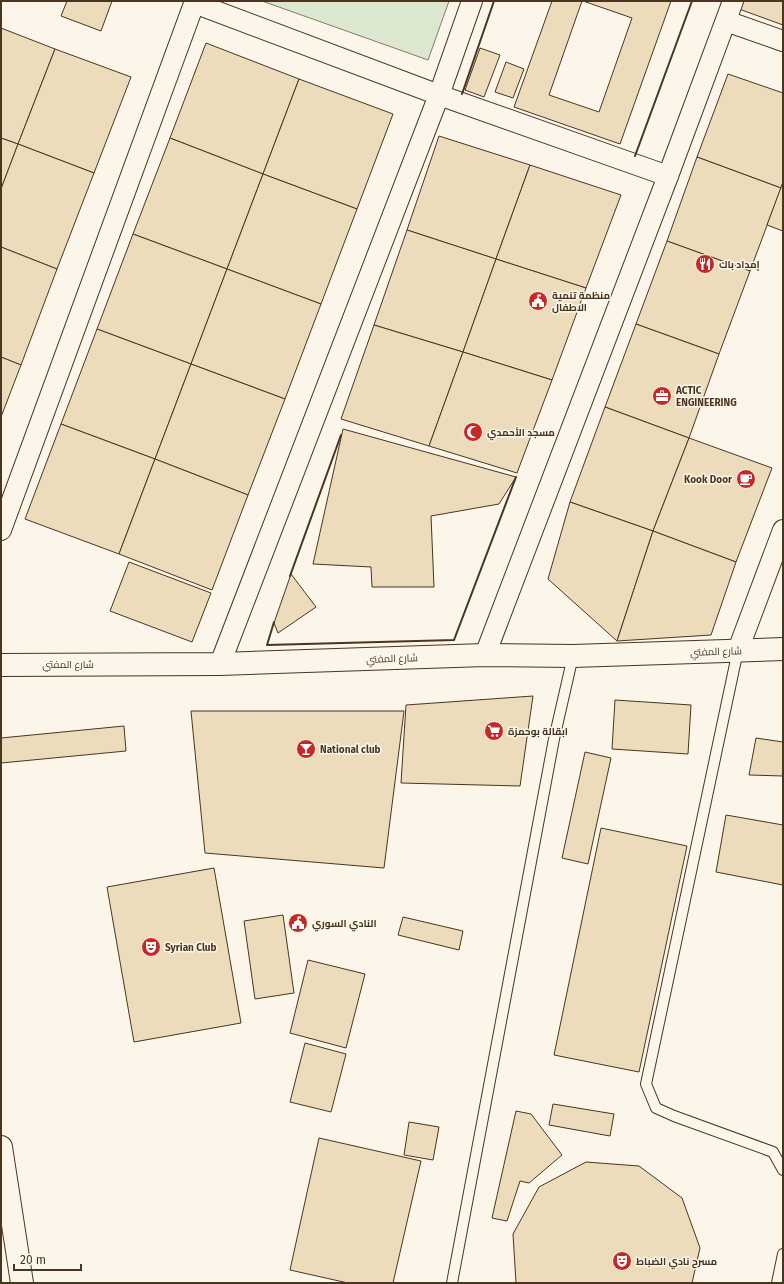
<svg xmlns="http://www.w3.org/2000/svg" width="784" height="1284" font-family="'Fira Sans',Cairo,sans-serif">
<rect width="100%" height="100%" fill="#fbf6e9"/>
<polygon fill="#dce7d0" stroke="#887966" points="262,1 449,1 428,60"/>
<g fill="#ecdcbc" stroke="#4a3520">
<polygon points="67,1 112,1 101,31 61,16"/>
<polygon points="552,1 582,1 549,95 599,112 632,18 583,1 671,1 620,144 514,107"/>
<polygon points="742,1 783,1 783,25 739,9"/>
<polygon points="1,28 55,49 18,144 1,138"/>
<polygon points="206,43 299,79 263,174 170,138"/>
<polygon points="480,48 500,55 484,97 465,90"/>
<polygon points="55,49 131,77 94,173 18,144"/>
<polygon points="506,62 524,69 513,98 495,92"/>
<polygon points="728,74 783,93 783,182 781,188 697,157"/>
<polygon points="299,79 393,114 357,209 263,174"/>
<polygon points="439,136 530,165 496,259 407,230"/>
<polygon points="1,138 18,144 1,189"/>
<polygon points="170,138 263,174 227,269 133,234"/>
<polygon points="18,144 94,173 57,269 1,247 1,189"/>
<polygon points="697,157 781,188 750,271 667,241"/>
<polygon points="530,165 621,195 586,288 496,259"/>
<polygon points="263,174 357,209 321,304 227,269"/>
<polygon points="783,182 783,231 767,225"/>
<polygon points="407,230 496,259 463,352 374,325"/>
<polygon points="133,234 227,269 191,364 97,329"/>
<polygon points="667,241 750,271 719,354 636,324"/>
<polygon points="1,247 57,269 21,365 1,357"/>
<polygon points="496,259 586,288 552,380 463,352"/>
<polygon points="227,269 321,304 285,399 191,364"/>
<polygon points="636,324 719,354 689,438 605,407"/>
<polygon points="374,325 463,352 429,446 341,419"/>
<polygon points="97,329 191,364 155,459 61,424"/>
<polygon points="463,352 552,380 517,473 429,446"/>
<polygon points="1,357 21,365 1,417"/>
<polygon points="191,364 285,399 248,495 155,459"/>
<polygon points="605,407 689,438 653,531 570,502"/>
<polygon points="61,424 155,459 119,554 25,519"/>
<polygon points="343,429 516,477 499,504 431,516 434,587 372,587 371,567 313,564"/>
<polygon points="689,438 772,468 736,562 653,531"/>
<polygon points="155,459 248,495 212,590 119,554"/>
<polygon points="570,502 653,531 617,641 548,579"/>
<polygon points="653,531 736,562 711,635 617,641"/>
<polygon points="129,562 211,593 192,642 110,611"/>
<polygon points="291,574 316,607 278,633 274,623"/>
<polygon points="533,696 520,786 401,783 406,705"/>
<polygon points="615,700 691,705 688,754 612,749"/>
<polygon points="191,711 404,711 384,868 205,853"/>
<polygon points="124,726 126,751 1,763 1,738"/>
<polygon points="756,738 783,742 783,776 749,775"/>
<polygon points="585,752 611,758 588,864 562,858"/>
<polygon points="726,815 783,825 783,885 716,872"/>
<polygon points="601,828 687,846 639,1072 554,1055"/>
<polygon points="214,868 241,1023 134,1042 107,887"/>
<polygon points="283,915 294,993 255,999 244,921"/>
<polygon points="403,917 463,931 459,950 398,935"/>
<polygon points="308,960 365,974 346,1048 290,1033"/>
<polygon points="305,1043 346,1054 331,1112 290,1102"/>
<polygon points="553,1104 614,1114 610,1136 549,1125"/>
<polygon points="516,1111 531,1114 562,1155 529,1183 520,1181 507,1221 492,1218"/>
<polygon points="409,1122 439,1127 433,1160 404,1155"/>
<polygon points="319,1138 421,1161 393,1283 348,1283 290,1270"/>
<polygon points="586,1162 639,1166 682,1198 700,1248 692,1283 516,1283 513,1234 539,1187"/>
</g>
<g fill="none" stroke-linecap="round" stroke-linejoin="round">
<g stroke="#4a3520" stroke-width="12">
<g id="lane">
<polyline points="738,650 646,1084 656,1108 674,1116 773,1152 783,1170"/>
<polyline points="452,1283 554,739 573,656"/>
<polyline points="777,1283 783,1254"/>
</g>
</g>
<g stroke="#4a3520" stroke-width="22">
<g id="street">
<polyline points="194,3 439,95 668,176"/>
<polyline points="726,21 783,41"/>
<polyline points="1,530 195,1"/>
<polyline points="738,650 783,530"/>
<polyline points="485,655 668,176 733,1"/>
<polyline points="220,664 439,95 472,1"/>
</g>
</g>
<g stroke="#4a3520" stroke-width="24">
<g id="secondary">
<polyline points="1,665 220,664 485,655 573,656 783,649"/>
<polyline points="1,1147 22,1283"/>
</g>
</g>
<use href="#lane" stroke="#fbf6e9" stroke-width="10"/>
<use href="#street" stroke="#fbf6e9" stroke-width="20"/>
<use href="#secondary" stroke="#fbf6e9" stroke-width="22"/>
<g stroke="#4a3520" stroke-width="2">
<polyline points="462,94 494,1"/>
<polyline points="635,156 692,1"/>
<polyline points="290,576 341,435"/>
<polyline points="274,622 267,645 454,640 516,477"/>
</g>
</g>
<defs>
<g id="restaurant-disc" transform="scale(1)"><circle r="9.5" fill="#c62828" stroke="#fbf6e9"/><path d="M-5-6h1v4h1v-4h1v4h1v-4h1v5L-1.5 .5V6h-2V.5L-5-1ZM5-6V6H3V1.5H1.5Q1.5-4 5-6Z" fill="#fff"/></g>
<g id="civic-disc" transform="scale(1)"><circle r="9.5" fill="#c62828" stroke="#fbf6e9"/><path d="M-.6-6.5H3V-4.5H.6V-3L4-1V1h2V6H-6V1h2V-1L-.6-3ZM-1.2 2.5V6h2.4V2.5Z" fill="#fff"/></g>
<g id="office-disc" transform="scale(1)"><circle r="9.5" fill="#c62828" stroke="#fbf6e9"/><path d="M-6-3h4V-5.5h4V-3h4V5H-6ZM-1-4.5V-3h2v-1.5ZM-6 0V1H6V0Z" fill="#fff"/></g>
<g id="mosque-disc" transform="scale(1)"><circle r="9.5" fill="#c62828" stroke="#fbf6e9"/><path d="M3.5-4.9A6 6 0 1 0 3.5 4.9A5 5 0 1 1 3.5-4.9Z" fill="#fff"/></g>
<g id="cafe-disc" transform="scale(1)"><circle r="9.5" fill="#c62828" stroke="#fbf6e9"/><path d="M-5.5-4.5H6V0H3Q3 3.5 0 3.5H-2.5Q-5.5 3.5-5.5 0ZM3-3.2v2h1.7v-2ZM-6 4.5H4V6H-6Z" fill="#fff"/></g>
<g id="supermarket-disc" transform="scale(1)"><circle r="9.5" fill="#c62828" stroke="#fbf6e9"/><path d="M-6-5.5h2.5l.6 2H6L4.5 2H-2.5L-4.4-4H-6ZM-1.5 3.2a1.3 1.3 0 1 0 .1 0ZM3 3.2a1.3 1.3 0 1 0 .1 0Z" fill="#fff"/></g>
<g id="bar-disc" transform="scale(1)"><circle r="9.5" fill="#c62828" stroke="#fbf6e9"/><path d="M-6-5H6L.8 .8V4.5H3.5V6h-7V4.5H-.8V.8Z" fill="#fff"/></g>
<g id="theatre-disc" transform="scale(1)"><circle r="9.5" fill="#c62828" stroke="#fbf6e9"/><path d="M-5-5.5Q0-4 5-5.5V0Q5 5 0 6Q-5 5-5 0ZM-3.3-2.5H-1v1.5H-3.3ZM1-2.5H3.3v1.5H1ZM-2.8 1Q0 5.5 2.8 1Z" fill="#fff"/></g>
</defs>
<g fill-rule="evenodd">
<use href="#restaurant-disc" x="705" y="264"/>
<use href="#civic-disc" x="538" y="301"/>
<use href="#office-disc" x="662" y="396"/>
<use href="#mosque-disc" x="473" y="432"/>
<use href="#cafe-disc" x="746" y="479"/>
<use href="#supermarket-disc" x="494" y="731"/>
<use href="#bar-disc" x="306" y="749"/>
<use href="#civic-disc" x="298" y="923"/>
<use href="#theatre-disc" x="151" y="947"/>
<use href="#theatre-disc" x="622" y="1261"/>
</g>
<g text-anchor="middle" stroke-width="3" stroke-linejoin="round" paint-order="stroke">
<g font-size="10" font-weight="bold" fill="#4a3520" stroke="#fbf6e9" text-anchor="start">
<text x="719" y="268">إمداد باك</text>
<text x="552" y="299">منظمة تنمية<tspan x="552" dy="12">الاطفال</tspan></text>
<text x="676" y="394">ACTIC<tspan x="676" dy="12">ENGINEERING</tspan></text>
<text x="487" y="436">مسجد الأحمدي</text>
<text x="732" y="483" text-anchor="end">Kook Door</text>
<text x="508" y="735">ابقالة بوحمزة</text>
<text x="320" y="753">National club</text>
<text x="312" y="927">النادي السوري</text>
<text x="165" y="951">Syrian Club</text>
<text x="636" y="1265">مسرح نادي الضباط</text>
</g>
<g font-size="10" fill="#4a3520" stroke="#fbf6e9">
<text transform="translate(716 651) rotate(-2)" y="4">شارع المفتي</text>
<text transform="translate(392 658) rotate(-2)" y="4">شارع المفتي</text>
<text x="68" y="668">شارع المفتي</text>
</g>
</g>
<rect width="784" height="1284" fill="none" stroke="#4a3520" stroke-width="4"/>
<path d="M14 1264v6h67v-6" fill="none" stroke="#4a3520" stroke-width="2"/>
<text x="20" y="1264" font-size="12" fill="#4a3520" stroke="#fbf6e9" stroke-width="3" paint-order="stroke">20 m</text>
</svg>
